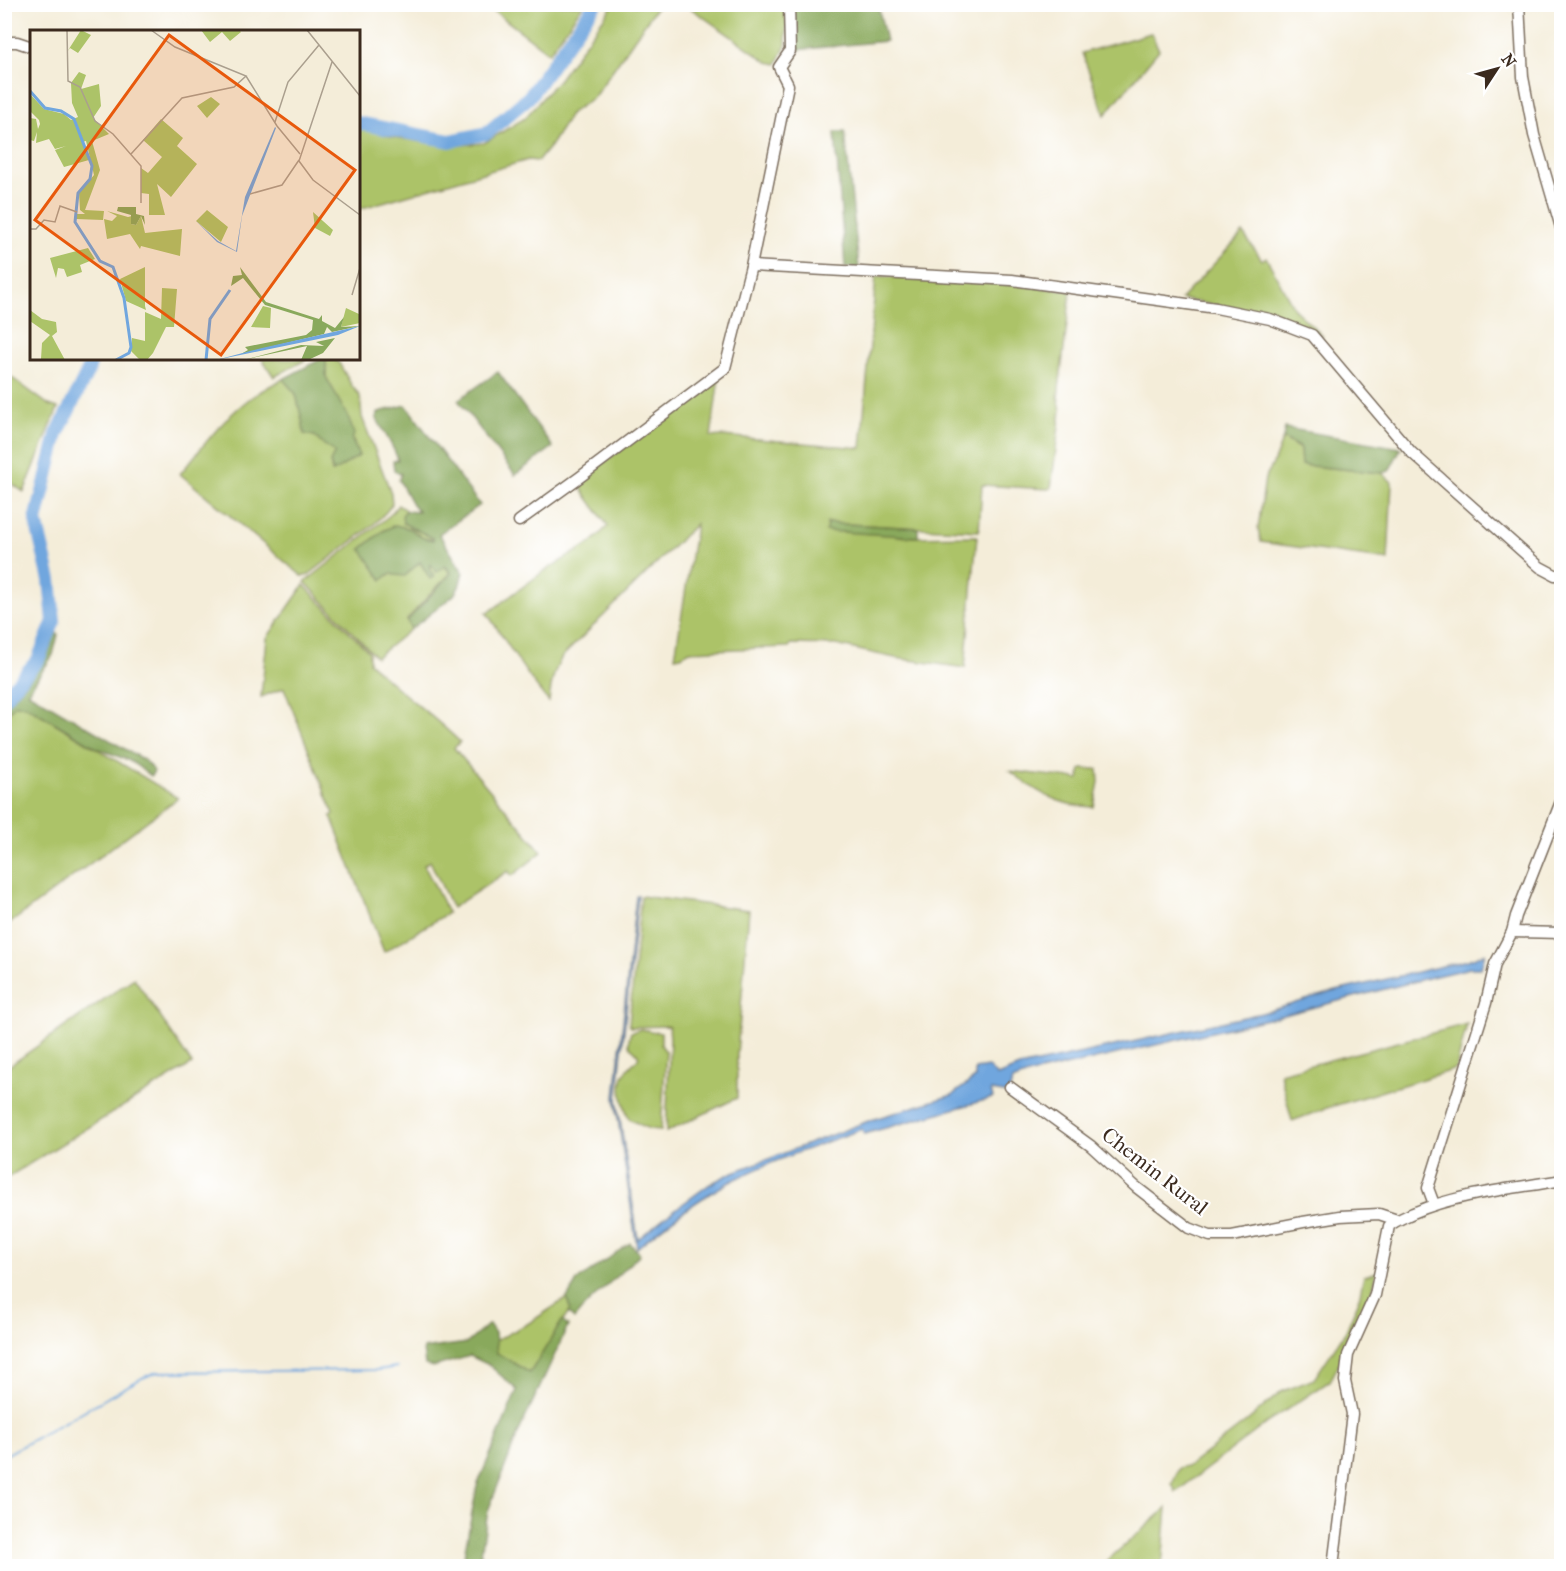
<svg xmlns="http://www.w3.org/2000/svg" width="1566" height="1571" font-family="'IM FELL French Canon',serif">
<rect width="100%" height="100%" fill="#fff"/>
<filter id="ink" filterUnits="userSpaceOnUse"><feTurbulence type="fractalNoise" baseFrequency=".0167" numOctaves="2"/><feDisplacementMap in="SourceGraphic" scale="12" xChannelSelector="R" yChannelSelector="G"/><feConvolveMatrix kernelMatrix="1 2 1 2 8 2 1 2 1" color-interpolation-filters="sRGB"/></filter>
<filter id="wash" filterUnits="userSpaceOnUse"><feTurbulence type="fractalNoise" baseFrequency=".008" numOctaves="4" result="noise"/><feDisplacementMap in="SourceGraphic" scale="24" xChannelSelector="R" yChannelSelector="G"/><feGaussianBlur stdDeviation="1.35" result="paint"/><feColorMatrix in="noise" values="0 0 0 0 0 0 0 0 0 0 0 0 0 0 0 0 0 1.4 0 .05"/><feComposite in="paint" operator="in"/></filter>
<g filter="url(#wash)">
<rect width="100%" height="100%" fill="#f4edd9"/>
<g fill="#acc368" stroke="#747643" stroke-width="1.5">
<polygon points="486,5 583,5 549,53"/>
<polygon points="613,5 658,5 594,97 571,113 551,145 538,161 528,160 359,209 359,127 393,137 447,146 484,143 525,118 559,79"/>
<polygon points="686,5 787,5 786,45 777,64 768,62"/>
<polygon points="1151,33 1159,50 1105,115 1082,53"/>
<polygon points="1243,233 1262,260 1266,257 1295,310 1323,336 1266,315 1181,299"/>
<path d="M 876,276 L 1009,284 L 1071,291 L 1058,397 L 1061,410 L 1051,488 L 1048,489 L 982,485 L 979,531 L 827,523 L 906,537 L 977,536 L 965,668 L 895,658 L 836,645 L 791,644 L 789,647 L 690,651 L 681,656 L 675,657 L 696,524 L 562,657 C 553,673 551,684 549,702 C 525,675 507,642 486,612 L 489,612 L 544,571 L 591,543 L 608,526 L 582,490 L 581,479 L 719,377 L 711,437 L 722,436 L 861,448 Z"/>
<polygon points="262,359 307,359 274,377"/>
<path d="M 326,359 L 334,359 L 339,363 L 352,386 L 360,396 L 362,417 L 391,493 L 392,504 L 387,511 L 373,525 L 307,576 L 302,576 L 180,474 C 200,450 219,424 243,404 C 255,394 269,386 283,379 L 296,394 L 303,424 L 304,434 L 315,436 L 320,442 L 335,452 L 330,462 L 332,472 L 359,456 L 334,391 L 326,377 Z"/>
<polygon points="4,372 49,405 58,408 24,492 5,479"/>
<polygon points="1283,438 1300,449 1301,465 1382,473 1392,482 1388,560 1261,542 1258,529 1265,478 1273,464"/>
<polygon points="398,505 407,511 403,523 433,538 433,541 423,538 410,529 395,525 383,531 362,549 381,579 392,573 405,575 420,562 429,569 431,565 437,572 444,566 451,573 430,594 407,620 411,629 376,657 305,582 390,515"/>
<path d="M 304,585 L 369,652 L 369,662 C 397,691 431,713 460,742 L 454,748 L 542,852 L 512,876 L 508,871 L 452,908 L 430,861 L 424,865 L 448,913 L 384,952 L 331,816 L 334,814 L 284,688 L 261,697 L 267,638 Z"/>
<polygon points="15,705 25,705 178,798 5,927 5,716"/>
<path d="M 1081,769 L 1098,769 L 1099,782 L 1094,807 C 1084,806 1074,806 1065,803 C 1044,797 1027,784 1010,771 L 1079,779 Z"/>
<polygon points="641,896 749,910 737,1054 737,1098 666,1132 670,1039 669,1026 631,1027 629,1024"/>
<polygon points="134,978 192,1064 5,1179 5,1069"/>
<polygon points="1467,1024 1456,1069 1327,1108 1292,1121 1280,1073"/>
<path d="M 641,1029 L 661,1033 L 661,1045 L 666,1052 L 661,1130 L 649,1129 L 629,1119 C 624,1105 618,1091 623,1076 C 625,1071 635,1062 639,1057 C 634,1044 624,1052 631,1032 Z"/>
<polygon points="1377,1272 1371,1297 1354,1336 1330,1381 1268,1422 1176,1492 1172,1484 1179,1468 1190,1465 1246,1422 1281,1392 1314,1379 1346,1331 1358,1302 1364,1276"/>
<polygon points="567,1298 571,1309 530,1373 496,1353 495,1341 529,1323"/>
<polygon points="1167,1508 1162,1566 1101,1566"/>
</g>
<g fill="#89a95c" stroke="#626a3d" stroke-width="1.5">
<polygon points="792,5 878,5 886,41 796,50"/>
<polygon points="835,132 845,132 859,268 845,267"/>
<polygon points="321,359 326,359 326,377 349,419 354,434 352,440 359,456 333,472 330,462 335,452 320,442 315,436 304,434 303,424 296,394 283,379"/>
<polygon points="498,372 553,447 515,475 458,400"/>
<path d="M 406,405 L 480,505 L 439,534 L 463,572 L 459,587 L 454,595 L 411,629 L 407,621 L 451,573 L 445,566 L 437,572 L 430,564 L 429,569 L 435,577 L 430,579 L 420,562 L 405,576 L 394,575 L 391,573 L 382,580 L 361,549 L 383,531 L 395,525 L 410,529 L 423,538 L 433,540 L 433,538 L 403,523 L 402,516 L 405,511 L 419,512 L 412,504 L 399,480 L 401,474 L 394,471 L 393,461 L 398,460 C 393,445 383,431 376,417 L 379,412 Z"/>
<polygon points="1285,428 1401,448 1389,471 1382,473 1301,465 1300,448 1283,438"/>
<polygon points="827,523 918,528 918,537 826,531"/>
<path d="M 56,632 L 58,635 L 53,655 L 28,692 L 144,760 L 154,771 L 151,776 L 130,761 L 97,748 L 25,705 L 15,705 L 5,716 L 5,707 C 18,691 34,677 45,659 C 50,651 52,641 56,632 Z"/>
<polygon points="630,1243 640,1254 583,1308 574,1319 568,1313 570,1309 567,1298 577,1281"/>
<polygon points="562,1321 568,1326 517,1436 488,1511 479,1566 462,1566 477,1486 517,1390 489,1365 470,1356 433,1367 425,1365 423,1349 467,1343 489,1324 495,1333 497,1353 530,1373"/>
</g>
<path fill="#70a6de" stroke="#56687e" stroke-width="1.5" d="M 638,895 L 617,1099 L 638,1239 L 666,1216 L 710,1184 L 731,1173 L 871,1120 L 952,1095 L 975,1078 L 975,1069 L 988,1067 L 997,1076 L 1019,1067 L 1262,1013 L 1336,991 L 1468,960 L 1485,953 L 1481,968 L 1470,968 L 1440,975 L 1272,1018 L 1031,1074 L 1012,1081 L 1009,1094 L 991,1091 L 993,1098 L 864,1134 L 862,1129 C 817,1146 770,1161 728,1183 C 695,1201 665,1224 637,1248 L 615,1098 L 636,896 Z"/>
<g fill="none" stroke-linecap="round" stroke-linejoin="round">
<polyline stroke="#70a6de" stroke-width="2" points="4,1456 142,1378 157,1372 378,1370 397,1367"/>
<g stroke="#70a6de" stroke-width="14">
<polyline points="358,123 450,141 487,133 529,97 595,4"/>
<polyline points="4,698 38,660 54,621 50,580 36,521 57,434 88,371 92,358"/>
</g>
</g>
</g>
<g filter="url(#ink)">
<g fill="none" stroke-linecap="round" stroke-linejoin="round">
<g stroke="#7c6e5f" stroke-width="13">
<g id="minor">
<polyline points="1519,4 1523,77 1534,135 1562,231"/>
<polyline points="4,42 17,42 32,47"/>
<polyline points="751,266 1012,280 1216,308 1270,319 1312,335 1411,452 1540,567 1555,575 1562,576"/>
<polyline points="519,521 580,477 725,368 751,266 788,85 779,67 790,51 789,4"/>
<polyline points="1512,932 1562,933"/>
<polyline points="1010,1087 1091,1146 1136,1187 1189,1228 1210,1236 1232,1236 1303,1222 1340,1216 1379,1214 1397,1220"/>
<polyline points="1434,1204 1428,1188 1486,1003 1495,964 1512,932 1516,916 1562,799"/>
<path d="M 1333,1566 L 1352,1414 L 1345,1381 L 1348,1355 L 1375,1295 L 1389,1226 C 1396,1220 1405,1217 1413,1213 C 1460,1193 1512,1189 1562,1180"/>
</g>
</g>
<use href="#minor" stroke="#fff" stroke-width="10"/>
</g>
</g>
<g text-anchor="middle" stroke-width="4.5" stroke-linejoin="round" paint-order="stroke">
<g font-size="21" fill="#3b2a1e" stroke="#fff">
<text transform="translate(1155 1171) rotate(38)" y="7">Chemin Rural</text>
</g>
</g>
<g transform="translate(30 30)">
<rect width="330" height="330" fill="#f4edd9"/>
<path d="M 51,0 L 61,5 L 48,23 L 40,18 L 37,22 ZM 171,0 L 209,0 L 211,2 L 200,11 L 192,2 L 180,12 ZM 49,42 L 56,45 L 51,59 L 69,54 L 71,76 L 63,88 L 79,104 L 62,111 L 70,140 L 55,180 L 74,181 L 73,190 L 46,189 L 47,184 L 55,184 L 50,180 L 49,163 L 64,145 L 56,111 L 52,112 L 59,130 L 34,137 L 25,120 L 36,116 L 25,119 L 19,109 L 6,113 L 7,102 L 4,111 L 0,110 L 0,88 L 6,89 L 8,99 L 10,94 L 9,90 L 0,81 L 0,64 L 14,79 L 34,84 L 41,90 L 48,87 L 42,73 L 41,53 ZM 181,67 L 190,74 L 177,88 L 167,76 ZM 131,89 L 153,108 L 147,116 L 167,134 L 141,167 L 127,154 L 135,185 L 119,185 L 119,164 L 111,163 L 111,138 L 118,143 L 132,127 L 113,110 ZM 177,180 L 198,197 L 191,212 L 166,191 ZM 77,181 L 98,187 L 106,185 L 101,194 L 106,195 L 111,186 L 115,203 L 152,199 L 150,226 L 111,216 L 110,219 L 100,204 L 77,209 L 74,189 L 82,191 L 87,186 ZM 283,182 L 303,200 L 300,206 L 285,198 ZM 58,218 L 65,229 L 50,235 L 52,242 L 37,247 L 34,239 L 28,238 L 26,248 L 20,228 ZM 115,237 L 115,276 L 116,280 L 96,271 L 90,249 ZM 132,258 L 147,259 L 144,297 L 136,297 L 123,323 L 117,330 L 110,330 L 101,321 L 102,308 L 115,311 L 115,282 L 131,289 ZM 233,276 L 241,278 L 240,298 L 221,297 ZM 316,278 L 329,284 L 330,293 L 311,297 ZM 0,280 L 12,289 L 26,292 L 27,302 L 22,306 L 35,330 L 11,329 L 12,313 L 20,305 L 0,291 Z" fill="#acc368"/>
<path d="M 88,177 L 106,177 L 106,184 L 114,186 L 115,195 L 111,186 L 106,195 L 101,194 L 101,185 L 87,181 ZM 210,237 L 236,272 L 289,289 L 292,285 L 292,291 L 305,298 L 314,287 L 311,297 L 330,296 L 302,302 L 297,297 L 294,304 L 211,324 L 218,320 L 215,317 L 276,305 L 282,300 L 283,290 L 235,275 L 213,248 L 201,256 L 203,246 L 212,245 ZM 305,308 L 293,323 L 278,330 L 271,330 L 277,316 L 213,330 L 271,315 L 294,316 L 286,312 Z" fill="#89a95c"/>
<path d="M 245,97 L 246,98 L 212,186 L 207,222 L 187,212 L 166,191 L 188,211 L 206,221 L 215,167 ZM 330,296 L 308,305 L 186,330 L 232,318 Z" fill="#70a6de"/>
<path fill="none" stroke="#70a6de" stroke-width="3" d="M 0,61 L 15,78 L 31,81 L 44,89 L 62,136 L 60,149 L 48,163 L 45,192 L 70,231 L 83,237 L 94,268 L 101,317 L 99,323 L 86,330M 176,330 L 180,289 L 200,260"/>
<path fill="none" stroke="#aa9f8e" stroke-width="1.5" d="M 37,0 L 38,51 L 50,57 L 65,91 L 83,104 L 111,136 L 111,173M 277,0 L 330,66M 302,32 L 269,131 L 283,150 L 330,185M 216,46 L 247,96 L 270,124M 245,92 L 258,52 L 289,15M 101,124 L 152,68 L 204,57 L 216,46 L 145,17 L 121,0M 220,164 L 252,155 L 269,130M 0,199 L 6,199 L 14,190 L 25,192 L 30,176 L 47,182M 322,265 L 330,238"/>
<path fill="#e8590c" fill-opacity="0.15" stroke="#e8590c" stroke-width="3" d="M 139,5 L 325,140 L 191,325 L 5,190 Z"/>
<rect width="330" height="330" fill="none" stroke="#3b2a1e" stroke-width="3"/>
</g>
<rect width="1566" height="1571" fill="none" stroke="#fff" stroke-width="24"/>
<g transform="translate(1497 69) rotate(54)" stroke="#ffffff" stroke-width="4.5" paint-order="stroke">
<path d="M0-4.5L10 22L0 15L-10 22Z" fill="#3b2a1e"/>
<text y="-9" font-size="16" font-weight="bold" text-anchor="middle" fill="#3b2a1e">N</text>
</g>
</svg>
